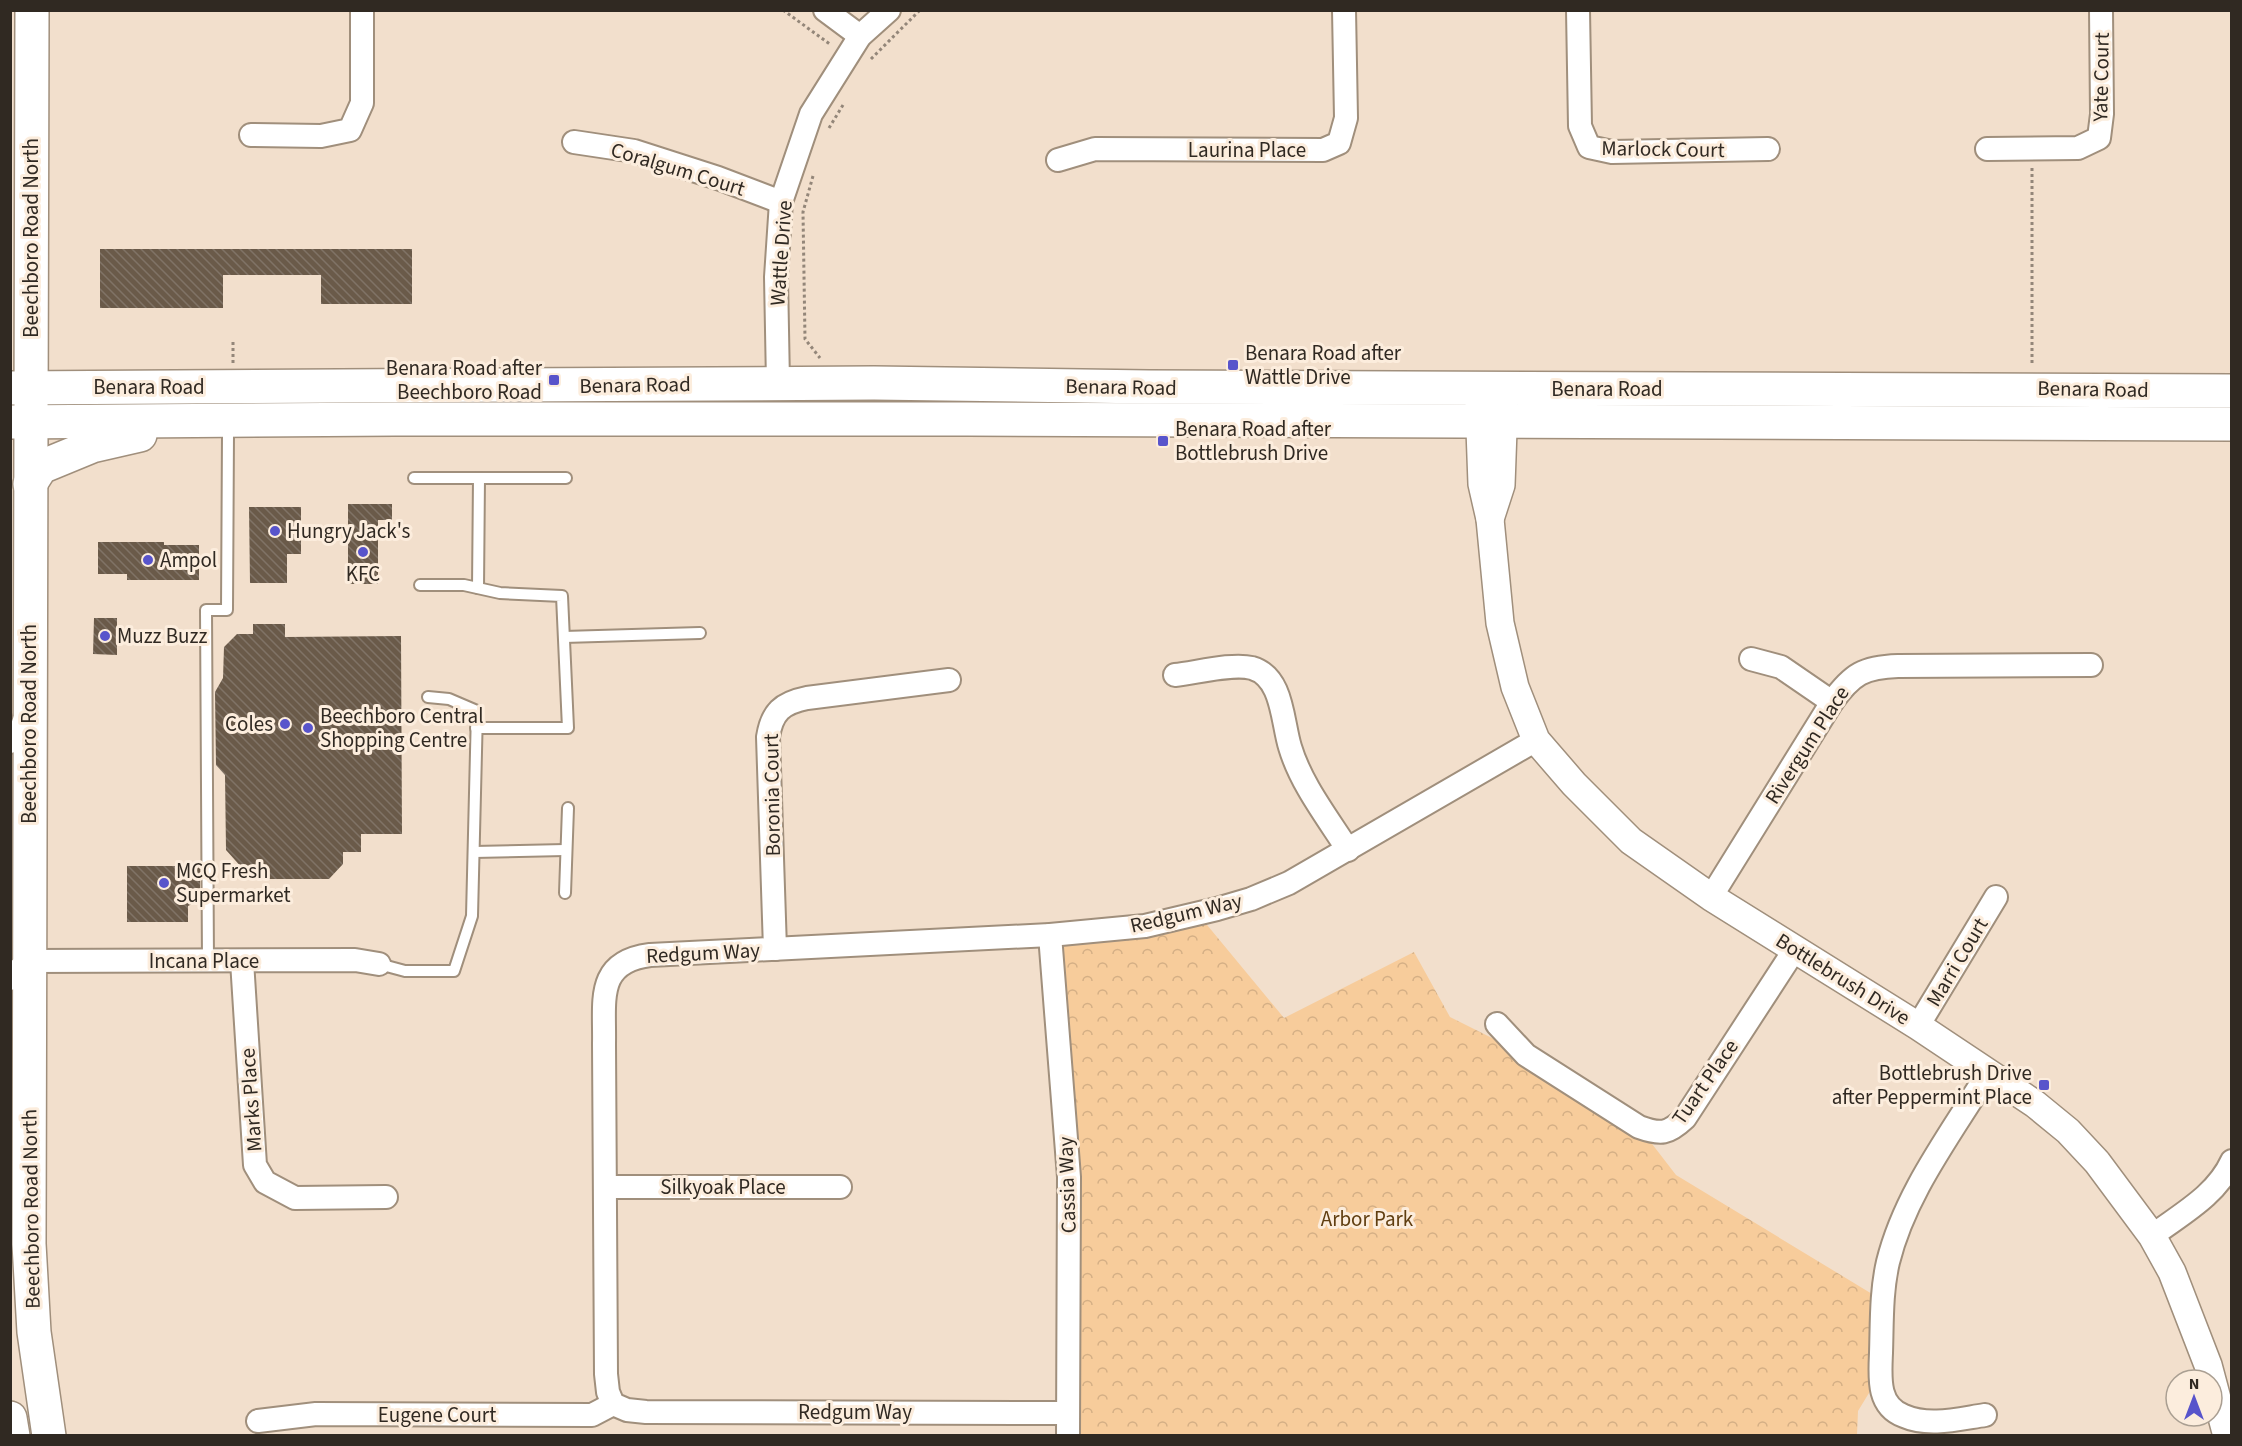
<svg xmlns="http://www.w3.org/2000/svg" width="2242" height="1446" font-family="'Source Sans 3',sans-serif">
<defs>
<pattern id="park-crowns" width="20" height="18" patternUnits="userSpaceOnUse" patternTransform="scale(1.5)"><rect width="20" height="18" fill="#f7cc9b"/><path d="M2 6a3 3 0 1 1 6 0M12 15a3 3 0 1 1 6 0" fill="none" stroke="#d4af85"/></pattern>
<pattern id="building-back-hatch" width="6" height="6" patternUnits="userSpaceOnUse" patternTransform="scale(1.5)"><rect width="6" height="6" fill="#6a5a49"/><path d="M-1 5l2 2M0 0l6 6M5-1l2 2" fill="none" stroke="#807366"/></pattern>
</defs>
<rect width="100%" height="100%" fill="#f2dfcc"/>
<polygon fill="url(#park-crowns)" points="1198,914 1284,1018 1414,952 1450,1017 1526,1055 1639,1127 1676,1175 1882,1300 1880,1375 1858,1411 1857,1435 1068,1435 1050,935"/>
<g fill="url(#building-back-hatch)">
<polygon points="100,249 412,249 412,304 321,304 321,275 223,275 223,308 100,308"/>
<polygon points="348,504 392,504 392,520 378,520 378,584 348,584"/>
<polygon points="249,507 301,507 301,554 287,554 287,583 250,583"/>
<polygon points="98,542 164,542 164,545 199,545 199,580 127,580 127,574 98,574"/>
<polygon points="94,618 117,618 117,655 93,654"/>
<polygon points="253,624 285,624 285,637 401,636 402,834 361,834 361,852 343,852 343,864 329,879 252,879 226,850 225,775 216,765 215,692 223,678 224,647 237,634 253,634"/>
<polygon points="127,866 200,866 200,900 188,906 188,922 127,922"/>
</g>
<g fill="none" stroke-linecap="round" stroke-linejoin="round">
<g stroke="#a08f7c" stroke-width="14">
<g id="service">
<polyline points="414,478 566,478"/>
<polyline points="420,585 464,585 500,593 562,596 568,728 476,728"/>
<polyline points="478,588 479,478"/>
<polyline points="564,637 700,633"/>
<polyline points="474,852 565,850"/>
<polyline points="565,893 568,808"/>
<polyline points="208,961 206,610 227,610 228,434"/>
<polyline points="379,964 405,971 454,971 472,916 477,711 449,699 428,697"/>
</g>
</g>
<g stroke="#a08f7c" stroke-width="26">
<g id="minor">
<polyline points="825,10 860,36"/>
<polyline points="1578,10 1580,126 1589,147 1612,152 1768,149"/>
<polyline points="251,135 321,136 350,130 362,103 362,10"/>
<polyline points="574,142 634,151 718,178 781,202"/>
<polyline points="1987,149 2078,148 2099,138 2102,114 2101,10"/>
<polyline points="1058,160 1095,149 1323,150 1339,143 1346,118 1344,10"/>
<polyline points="778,383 776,277 781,202 811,114 860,36 889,10"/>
<polyline points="1751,659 1781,667 1832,702"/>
<path d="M 1175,675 C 1195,673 1232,663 1252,668 C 1283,677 1282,721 1290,747 C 1301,784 1327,817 1348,850"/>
<polyline points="10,742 21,729 27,712"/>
<path d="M 1711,897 L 1832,702 C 1852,674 1864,667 1898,666 L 2091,665"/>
<polyline points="1050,935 1069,1177 1068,1436"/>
<path d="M 775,949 L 768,737 C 772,712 782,703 807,698 L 949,680"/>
<polyline points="29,961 355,960 379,964"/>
<polyline points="242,961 255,1165 265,1182 295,1198 386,1197"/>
<polyline points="10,979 19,969 29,961"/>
<path d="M 1497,1024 L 1526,1055 L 1639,1127 C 1661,1135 1668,1134 1685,1118 L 1795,949"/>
<polyline points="1918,1026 1996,897"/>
<polyline points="606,1187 840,1187"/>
<path d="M 2152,1236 C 2181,1214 2216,1196 2232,1161"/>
<path d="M 1068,1413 L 646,1412 L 627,1410 L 613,1404 L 608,1392 L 606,1374 L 604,1044 C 605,1001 595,962 650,955 L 1050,935 L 1145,926 L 1217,909 L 1251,899 L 1289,883 L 1536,740"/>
<path d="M 1985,1415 C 1958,1419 1929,1427 1904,1416 C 1877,1406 1880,1377 1881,1353 C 1882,1323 1881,1292 1888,1262 C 1905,1193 1951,1134 1988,1073"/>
<polyline points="258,1421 316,1414 592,1415 613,1404"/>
</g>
</g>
<g stroke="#a08f7c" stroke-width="30">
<g id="tertiary">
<polyline points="1479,402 1482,484 1490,519 1500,623 1515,687 1536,740 1574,784 1631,841 1711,897 1918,1026 2035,1104 2068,1131 2097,1162 2152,1236 2172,1272 2208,1365 2227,1436"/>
<polyline points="1490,519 1501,485 1504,402"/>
</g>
</g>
<g stroke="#a08f7c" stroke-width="36">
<g id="primary">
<polyline points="32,10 29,1244 34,1332 49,1436"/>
<polyline points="10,388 874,383 1149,387 2232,391"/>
<polyline points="10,422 395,419 967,419 2232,424"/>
<polyline points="30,484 41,467 92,446 140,435"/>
<polyline points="10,1418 13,1436"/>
</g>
</g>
<g stroke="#938679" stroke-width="3" stroke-dasharray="3 3" stroke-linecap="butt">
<polyline points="783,10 831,45"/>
<polyline points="871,59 920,10"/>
<polyline points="829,128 843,105"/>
<polyline points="2032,168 2032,364"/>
<polyline points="813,176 803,212 805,339 820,358"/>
<polyline points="233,363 233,341"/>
</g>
<use href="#service" stroke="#fff" stroke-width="10"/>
<use href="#minor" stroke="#fff" stroke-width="22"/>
<use href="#tertiary" stroke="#fff" stroke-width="27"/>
<use href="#primary" stroke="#fff" stroke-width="33"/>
</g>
<g fill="#5854cb" stroke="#fceddd" stroke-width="2">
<rect x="1227" y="359" width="12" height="12" rx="3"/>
<rect x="548" y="374" width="12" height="12" rx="3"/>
<rect x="1157" y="435" width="12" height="12" rx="3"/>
<circle cx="275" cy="531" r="6"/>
<circle cx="363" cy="552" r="6"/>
<circle cx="148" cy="560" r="6"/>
<circle cx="105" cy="636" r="6"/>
<circle cx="285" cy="724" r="6"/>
<circle cx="308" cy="728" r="6"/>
<circle cx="164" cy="883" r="6"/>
<rect x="2038" y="1079" width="12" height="12" rx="3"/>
</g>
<g text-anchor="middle" stroke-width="6" stroke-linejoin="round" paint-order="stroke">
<g font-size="21" fill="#302922" stroke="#fceddd">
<text transform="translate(2101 77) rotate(-89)" y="7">Yate Court</text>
<text transform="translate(1663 149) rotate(1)" y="7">Marlock Court</text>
<text x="1247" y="157">Laurina Place</text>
<text transform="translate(678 169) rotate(17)" y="7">Coralgum Court</text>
<text transform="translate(31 238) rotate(-90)" y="7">Beechboro Road North</text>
<text transform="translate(781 253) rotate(-86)" y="7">Wattle Drive</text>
<text transform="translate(635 385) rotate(-1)" y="7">Benara Road</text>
<text x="149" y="394">Benara Road</text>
<text transform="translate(1121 387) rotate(1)" y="7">Benara Road</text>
<text x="1607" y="396">Benara Road</text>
<text transform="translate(2093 389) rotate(1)" y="7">Benara Road</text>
<text transform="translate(29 724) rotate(-90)" y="7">Beechboro Road North</text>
<text transform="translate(1807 745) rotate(-57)" y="7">Rivergum Place</text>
<text transform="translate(772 795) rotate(-91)" y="7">Boronia Court</text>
<text transform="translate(1186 913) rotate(-13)" y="7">Redgum Way</text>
<text transform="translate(703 953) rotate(-3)" y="7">Redgum Way</text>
<text x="204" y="968">Incana Place</text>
<text transform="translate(1957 962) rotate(-59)" y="7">Marri Court</text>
<text transform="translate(1843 979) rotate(32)" y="7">Bottlebrush Drive</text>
<text transform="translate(1705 1082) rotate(-55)" y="7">Tuart Place</text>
<text transform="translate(251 1100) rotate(-94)" y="7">Marks Place</text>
<text transform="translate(1067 1185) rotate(-92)" y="7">Cassia Way</text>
<text x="723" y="1194">Silkyoak Place</text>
<text transform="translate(31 1209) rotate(-91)" y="7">Beechboro Road North</text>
<text x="855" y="1419">Redgum Way</text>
<text x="437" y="1422">Eugene Court</text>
</g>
<g font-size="21" fill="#302922" stroke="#fceddd" text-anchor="start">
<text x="1245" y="360">Benara Road after<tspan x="1245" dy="24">Wattle Drive</tspan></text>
<text x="542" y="375" text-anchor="end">Benara Road after<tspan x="542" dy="24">Beechboro Road</tspan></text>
<text x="1175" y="436">Benara Road after<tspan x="1175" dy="24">Bottlebrush Drive</tspan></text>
<text x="287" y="538">Hungry Jack's</text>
<text x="160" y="567">Ampol</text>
<text x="363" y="581" text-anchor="middle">KFC</text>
<text x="117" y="643">Muzz Buzz</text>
<text x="320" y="723">Beechboro Central<tspan x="320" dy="24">Shopping Centre</tspan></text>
<text x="273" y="731" text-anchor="end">Coles</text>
<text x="176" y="878">MCQ Fresh<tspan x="176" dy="24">Supermarket</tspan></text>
<text x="2032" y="1080" text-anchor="end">Bottlebrush Drive<tspan x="2032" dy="24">after Peppermint Place</tspan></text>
</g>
<g font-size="21" fill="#603e10" stroke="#fceddd">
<text x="1367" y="1226">Arbor Park</text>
</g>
</g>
<rect width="2242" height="1446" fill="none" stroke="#302922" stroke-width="24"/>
<g transform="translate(2194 1398)"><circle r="28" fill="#fceddd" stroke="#aa9f92" stroke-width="1.5"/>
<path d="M0-4.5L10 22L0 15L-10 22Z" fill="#5854cb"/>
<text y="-9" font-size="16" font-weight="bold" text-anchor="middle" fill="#302922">N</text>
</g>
</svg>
